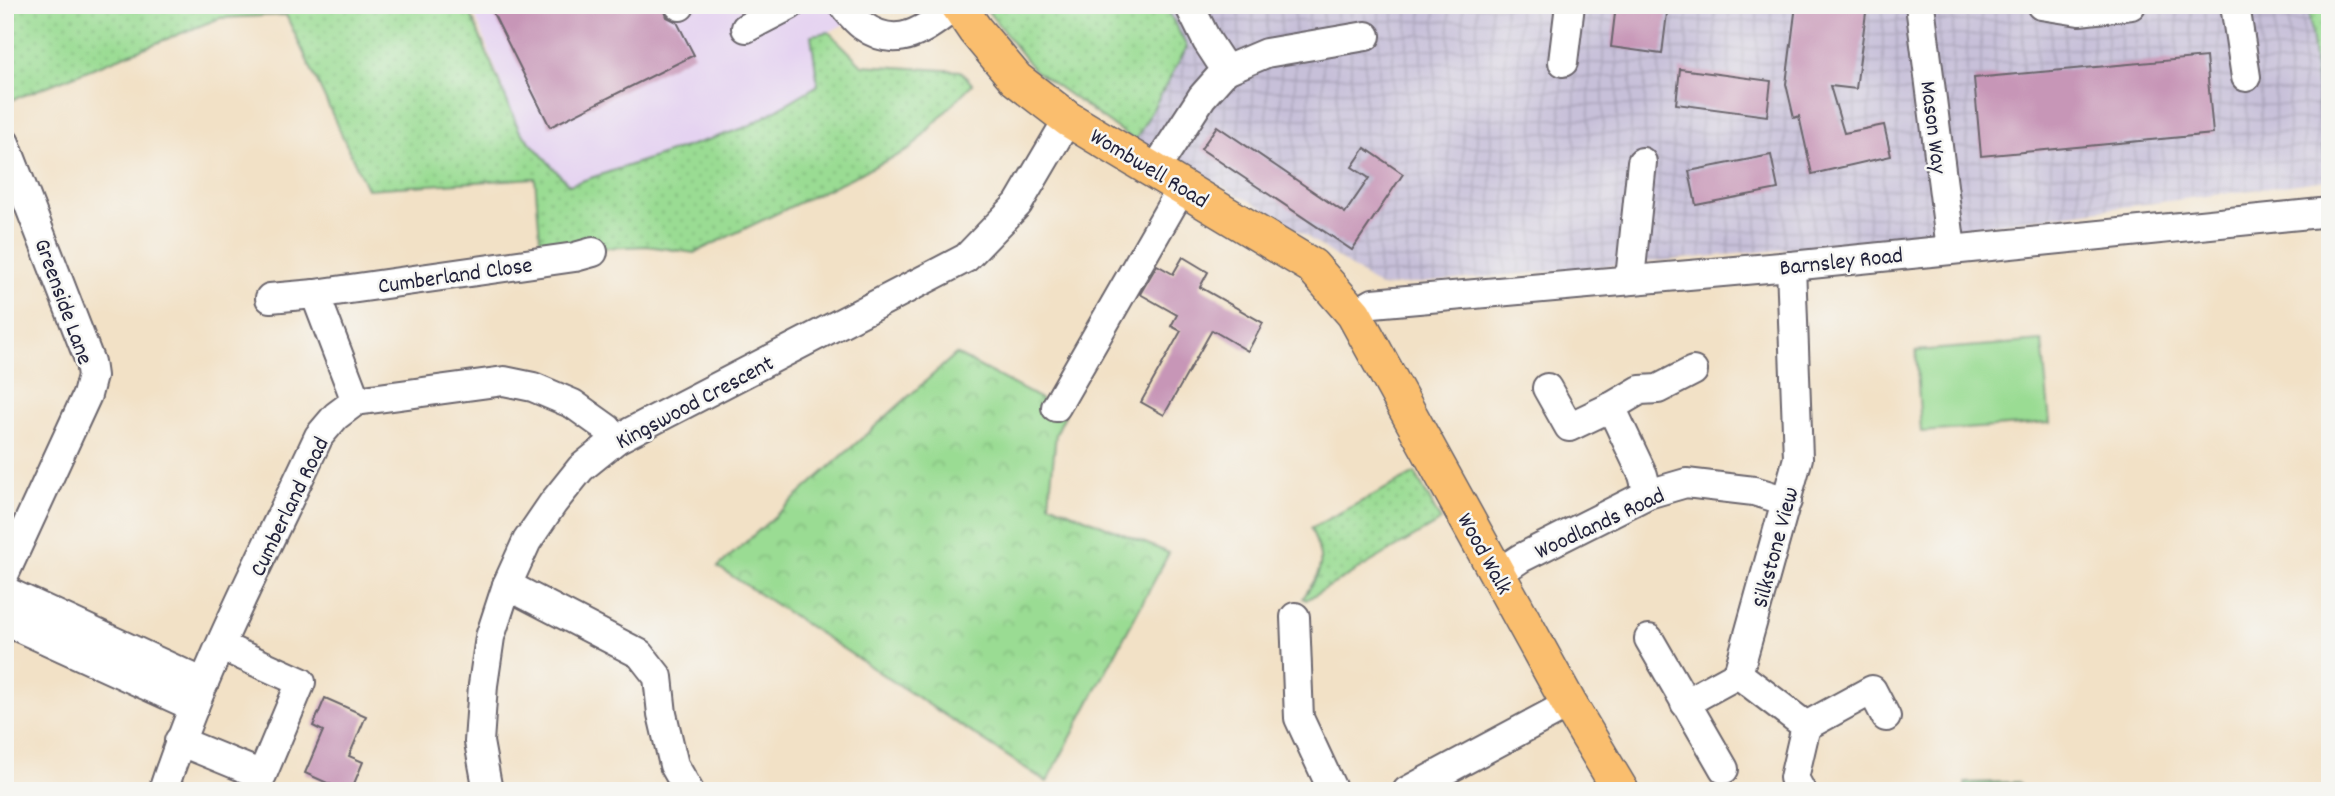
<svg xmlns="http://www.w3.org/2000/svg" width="2335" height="796" font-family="Dekko,sans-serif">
<defs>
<pattern id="industrial-grid" width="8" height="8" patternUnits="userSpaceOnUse" patternTransform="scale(1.75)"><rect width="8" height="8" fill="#c7c0d9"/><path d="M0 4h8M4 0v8" fill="none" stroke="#aba5bb"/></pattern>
<pattern id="grass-dots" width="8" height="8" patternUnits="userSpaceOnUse" patternTransform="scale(1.75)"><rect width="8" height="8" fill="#9adc93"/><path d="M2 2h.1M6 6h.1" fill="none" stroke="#84bc80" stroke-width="1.8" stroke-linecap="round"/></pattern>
<pattern id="forest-firs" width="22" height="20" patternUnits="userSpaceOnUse" patternTransform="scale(1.75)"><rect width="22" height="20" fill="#7bbc7d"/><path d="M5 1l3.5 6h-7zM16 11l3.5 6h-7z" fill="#649868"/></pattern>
<pattern id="park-crowns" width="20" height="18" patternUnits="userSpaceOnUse" patternTransform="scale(1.75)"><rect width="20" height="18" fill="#9adc93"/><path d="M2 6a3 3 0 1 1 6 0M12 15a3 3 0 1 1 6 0" fill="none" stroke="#84bc80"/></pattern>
</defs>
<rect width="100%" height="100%" fill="#f6f6f2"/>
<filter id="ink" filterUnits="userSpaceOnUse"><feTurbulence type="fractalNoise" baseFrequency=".0143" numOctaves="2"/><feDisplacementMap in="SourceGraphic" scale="14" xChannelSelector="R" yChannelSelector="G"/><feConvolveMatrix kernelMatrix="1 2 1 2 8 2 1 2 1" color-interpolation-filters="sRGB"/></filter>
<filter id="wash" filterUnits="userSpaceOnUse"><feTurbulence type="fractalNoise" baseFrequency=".00686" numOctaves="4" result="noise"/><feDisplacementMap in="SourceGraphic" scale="28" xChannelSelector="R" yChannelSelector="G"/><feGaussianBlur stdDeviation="1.57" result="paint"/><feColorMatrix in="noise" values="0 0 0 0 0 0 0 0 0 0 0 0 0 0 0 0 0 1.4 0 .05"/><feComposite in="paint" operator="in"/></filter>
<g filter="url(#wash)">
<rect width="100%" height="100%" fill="#f2e1c6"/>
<polygon fill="#e5d3f1" points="471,5 862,5 866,13 829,32 811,35 819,85 747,127 569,185 519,130"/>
<polygon fill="url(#industrial-grid)" points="1165,5 2308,5 2327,180 1834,245 1380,287 1271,212 1135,141 1187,47"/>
<g fill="url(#grass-dots)" stroke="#5e7f67" stroke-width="2">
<polygon points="5,5 467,5 519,130 569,185 747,127 818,85 811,35 829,32 862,65 961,71 972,84 909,150 694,253 647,246 541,251 535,178 367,189 286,15 220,18 12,100 5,80"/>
<polygon points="983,5 1165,5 1187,47 1135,141 1034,70"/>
<polygon points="2308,5 2330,5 2330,180 2327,180"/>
<path d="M 1415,473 L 1441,521 L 1306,600 L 1303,598 C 1325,566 1324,563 1311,528 Z"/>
</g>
<polygon fill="url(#forest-firs)" stroke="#4e6f5c" stroke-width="2" points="2017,782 2027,791 1965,791 1965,783"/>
<polygon fill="url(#park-crowns)" stroke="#5e7f67" stroke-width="2" points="956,354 1043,400 1065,415 1056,434 1049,503 1169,553 1047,782 718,567"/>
<polygon fill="#9adc93" stroke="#5e7f67" stroke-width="2" points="2042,341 2050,423 1921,432 1916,351"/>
<g id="blocks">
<g fill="#c796b7">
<polygon points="489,5 663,5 667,17 677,22 694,55 550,127"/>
<polygon points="1616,5 1668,5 1662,54 1611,47"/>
<polygon points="1796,5 1867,5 1856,89 1830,86 1844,133 1884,125 1891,156 1812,174 1799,116 1794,118 1786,84"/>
<polygon points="2206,57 2213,134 1981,156 1974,78"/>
<polygon points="1680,69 1771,81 1767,116 1676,104"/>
<polygon points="1217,126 1345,213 1369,178 1352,167 1365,148 1403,174 1352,250 1201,149"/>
<polygon points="1771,155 1778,189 1696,205 1689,171"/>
<polygon points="1183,257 1208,272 1200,287 1263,323 1248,351 1212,330 1164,415 1141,402 1181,331 1171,326 1177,315 1140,294 1157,265 1173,274"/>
<polygon points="325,698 366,716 349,756 363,762 351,791 345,791 305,773 323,731 313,726"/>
</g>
</g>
</g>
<g filter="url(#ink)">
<use href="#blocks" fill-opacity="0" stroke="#6b656c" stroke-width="2"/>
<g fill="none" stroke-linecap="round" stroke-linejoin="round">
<g stroke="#6b656c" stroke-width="32">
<g id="minor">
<polyline points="679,5 680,6"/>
<path d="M 843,5 C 849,12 855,20 863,26 C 899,52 927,28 956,5"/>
<polyline points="1920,5 1951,249"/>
<polyline points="2041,5 2079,11 2131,5"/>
<polyline points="2235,5 2246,77"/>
<polyline points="746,28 790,5"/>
<polyline points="1563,62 1570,5"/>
<polyline points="1226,70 1266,53 1366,36"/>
<polyline points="5,143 90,362 92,376 87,395 5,573"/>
<polyline points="1155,170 1202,97 1226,70 1207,41 1189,5"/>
<polyline points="1791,266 1798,458 1738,674 1806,726 1794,778 1801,791"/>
<polyline points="1630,279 1642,162"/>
<polyline points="270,298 315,294"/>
<polyline points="1354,314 1373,303 1791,266 2330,212"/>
<polyline points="1547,388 1569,427 1611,407 1640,390 1658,389 1693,371"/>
<polyline points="356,401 315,294 575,257 593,252"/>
<polyline points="1056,407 1183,186"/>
<polyline points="1611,407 1643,475 1648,494"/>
<polyline points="1497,574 1521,558 1648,494 1686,483 1754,491 1787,501"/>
<polyline points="507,585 640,654 658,677 662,714 674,765 689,791"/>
<polyline points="5,591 204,683"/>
<polyline points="1295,617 1299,718 1333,791"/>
<polyline points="5,621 194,707"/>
<polyline points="1649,639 1724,769"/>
<polyline points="1685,703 1738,674"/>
<polyline points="1806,726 1872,690 1886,717"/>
<polyline points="179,741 262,775 301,682 221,646"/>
<path d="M 163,791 C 203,668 265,552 319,436 L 336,416 L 356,401 L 504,381 L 533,387 L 573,404 L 608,429 L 617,439"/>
<polyline points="488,791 479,742 483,685 490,637 507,585 527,541 553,503 581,468 617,439 966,258 1018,204 1068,119"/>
<polyline points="1407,791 1569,704"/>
</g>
</g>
<g stroke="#6b656c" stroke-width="38">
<polyline id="major" points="958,5 975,30 1016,79 1068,119 1312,266 1354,314 1569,704 1621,791"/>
</g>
<use href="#minor" stroke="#fff" stroke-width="28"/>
<use href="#major" stroke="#fabe6e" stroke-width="35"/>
</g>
</g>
<g text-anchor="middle" stroke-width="5" stroke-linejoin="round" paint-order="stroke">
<g font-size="23" fill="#22223b" stroke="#f6f6f2">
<text transform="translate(1935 127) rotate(83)" y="8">Mason Way</text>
<text transform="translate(1150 167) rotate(31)" y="8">Wombwell Road</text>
<text transform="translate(1841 260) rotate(-6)" y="8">Barnsley Road</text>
<text transform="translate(455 274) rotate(-8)" y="8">Cumberland Close</text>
<text transform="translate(65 301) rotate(70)" y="8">Greenside Lane</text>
<text transform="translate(694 401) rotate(-28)" y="8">Kingswood Crescent</text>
<text transform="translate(288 506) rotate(-64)" y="8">Cumberland Road</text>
<text transform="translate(1599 522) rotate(-25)" y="8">Woodlands Road</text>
<text transform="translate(1774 547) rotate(-75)" y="8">Silkstone View</text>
<text transform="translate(1486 553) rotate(61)" y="8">Wood Walk</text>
</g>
</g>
<rect width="2335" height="796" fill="none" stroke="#f6f6f2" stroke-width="28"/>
</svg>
